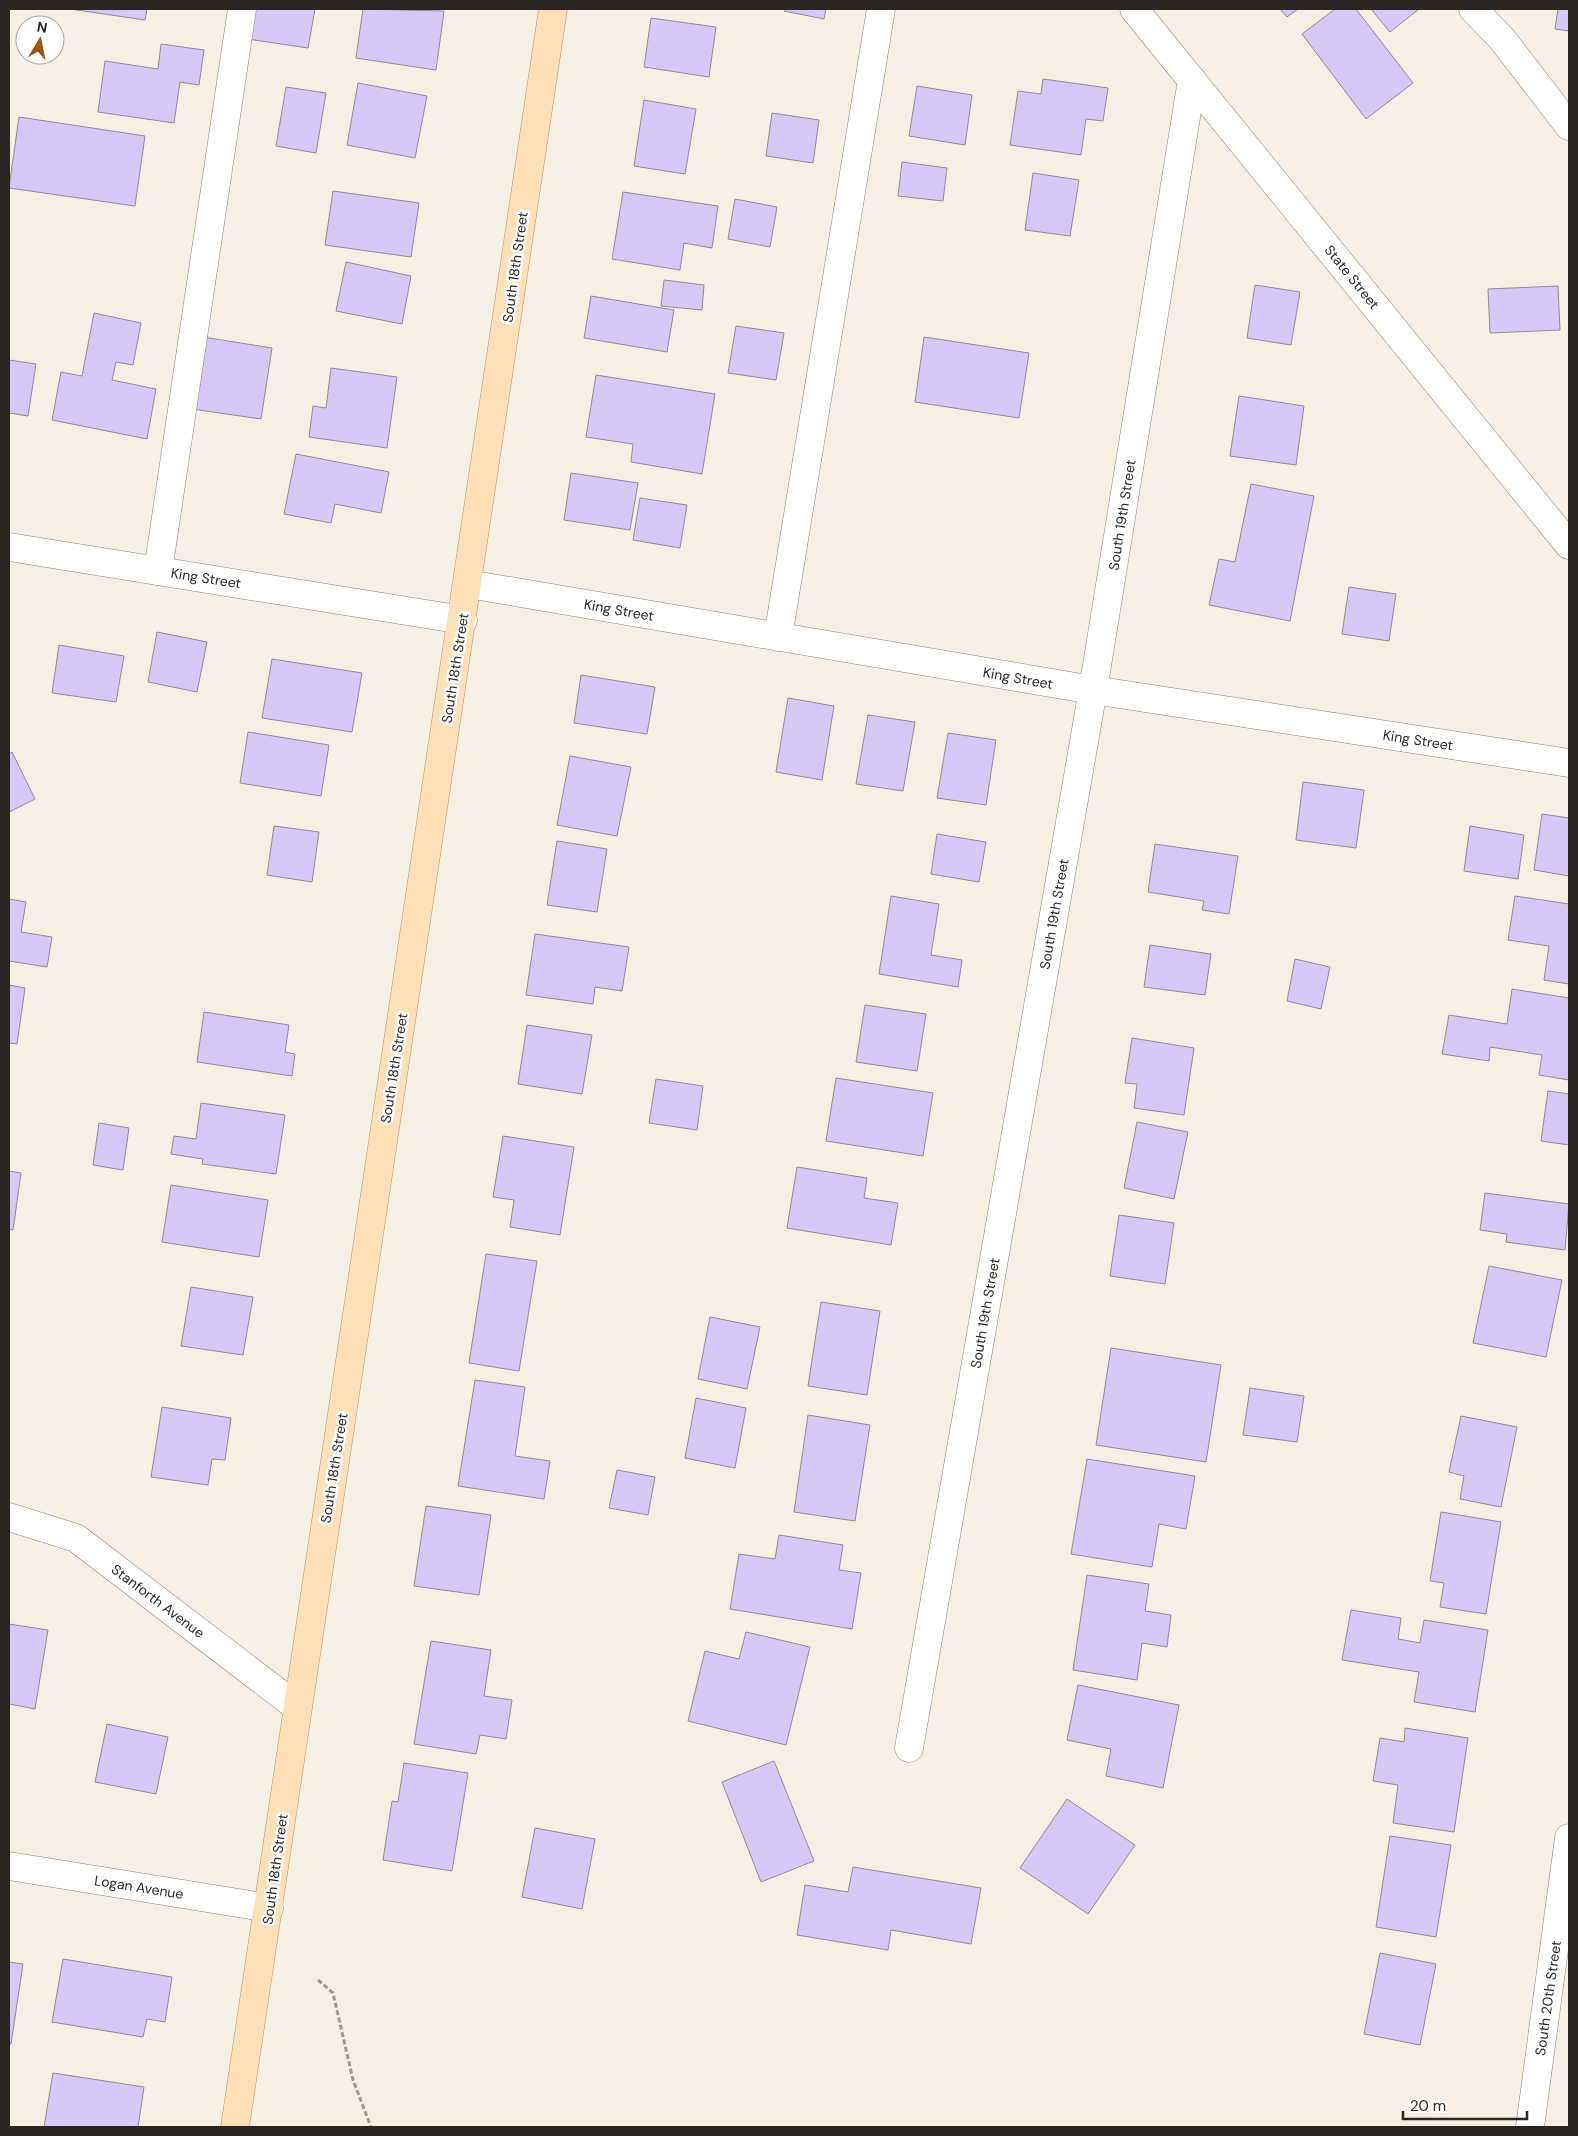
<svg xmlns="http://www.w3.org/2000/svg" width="1578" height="2136" font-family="'DM Sans',sans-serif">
<rect width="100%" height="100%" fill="#f6efe3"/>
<g fill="#d6c9f7" stroke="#8d8a96">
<polygon points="70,9 147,9 145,20"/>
<polygon points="253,9 315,9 308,48 248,39"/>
<polygon points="363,9 444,11 436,70 356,58"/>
<polygon points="785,9 826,9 824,19 784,11"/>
<polygon points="1280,9 1298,9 1287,17"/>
<polygon points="1335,9 1356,9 1413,83 1366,119 1302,34"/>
<polygon points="1371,9 1419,9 1390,32"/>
<polygon points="1558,9 1569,9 1569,31 1555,29"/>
<polygon points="651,18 716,27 709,77 644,67"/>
<polygon points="161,44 204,50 199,85 180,82 174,123 98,112 105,61 158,69"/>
<polygon points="1043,79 1108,88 1103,121 1086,119 1081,155 1010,145 1018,91 1041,94"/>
<polygon points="358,83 427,96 415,158 347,145"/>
<polygon points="917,86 972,95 965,145 909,136"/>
<polygon points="286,87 326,93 316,153 276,146"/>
<polygon points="644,100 696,109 685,174 634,166"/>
<polygon points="772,113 819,120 813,163 766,156"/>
<polygon points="19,117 145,136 135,206 9,188"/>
<polygon points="902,162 947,168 943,201 898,196"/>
<polygon points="1033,173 1079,180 1070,236 1025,230"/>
<polygon points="333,191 419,203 411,257 325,245"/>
<polygon points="623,192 718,206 712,248 684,243 680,270 612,259"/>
<polygon points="735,199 777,207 770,247 728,239"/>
<polygon points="346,262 411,276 402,324 336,311"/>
<polygon points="664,280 704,285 702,310 661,306"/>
<polygon points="1255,285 1300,292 1291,345 1247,338"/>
<polygon points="1558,286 1560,330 1490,333 1488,289"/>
<polygon points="591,296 674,310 667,352 584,338"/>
<polygon points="94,313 141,323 133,365 116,362 112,380 156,389 147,439 52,420 61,372 82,376"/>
<polygon points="736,326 784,333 776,380 728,373"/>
<polygon points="203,337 272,348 261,419 192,409"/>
<polygon points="924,337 1029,353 1019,418 915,402"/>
<polygon points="9,360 36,364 28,416 9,413"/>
<polygon points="331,368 397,377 387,448 309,437 313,406 326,408"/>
<polygon points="596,375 715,394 702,474 631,462 633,444 586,437"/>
<polygon points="1239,396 1304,406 1296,465 1230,456"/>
<polygon points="296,454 389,472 381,513 335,504 331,523 284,514"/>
<polygon points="571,473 638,483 630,530 564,520"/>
<polygon points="1251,484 1314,496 1290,621 1209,605 1219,559 1235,562"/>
<polygon points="640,498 687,505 680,548 633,540"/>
<polygon points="1349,587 1396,594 1389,641 1342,634"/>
<polygon points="157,632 207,642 197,692 148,682"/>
<polygon points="59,645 124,656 116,702 52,693"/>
<polygon points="272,659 362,673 352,732 262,718"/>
<polygon points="581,675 655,687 647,734 574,723"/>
<polygon points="788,698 834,706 822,780 776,772"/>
<polygon points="868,715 915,722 903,791 856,784"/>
<polygon points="248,732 329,745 321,796 240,783"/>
<polygon points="948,733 996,740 986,805 937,798"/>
<polygon points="12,752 35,799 9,812 9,754"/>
<polygon points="570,756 631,767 617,836 557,825"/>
<polygon points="1303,782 1364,790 1356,848 1296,840"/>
<polygon points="1542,814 1569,818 1569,876 1534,870"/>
<polygon points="274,826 319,832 312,882 267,875"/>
<polygon points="1470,826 1524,835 1518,879 1464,871"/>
<polygon points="937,834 986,842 979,882 931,874"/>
<polygon points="557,841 607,849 597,912 547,905"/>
<polygon points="1155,844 1238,856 1229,914 1202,910 1204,901 1148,892"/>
<polygon points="891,896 939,904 931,955 962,960 958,987 879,974"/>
<polygon points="1515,896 1569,904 1569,984 1544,980 1549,946 1508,940"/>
<polygon points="9,899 26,902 21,932 52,937 47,967 9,961"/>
<polygon points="535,934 629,947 622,991 595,987 593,1004 526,995"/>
<polygon points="1150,945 1211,954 1205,995 1144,987"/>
<polygon points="1295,959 1330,967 1321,1009 1287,1001"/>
<polygon points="9,985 25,988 17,1044 9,1043"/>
<polygon points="1512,989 1569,998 1569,1080 1539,1075 1542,1055 1490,1047 1489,1061 1442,1054 1449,1015 1507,1024"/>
<polygon points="865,1005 926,1014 917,1071 856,1062"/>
<polygon points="204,1012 289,1025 285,1052 295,1054 292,1076 197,1062"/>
<polygon points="527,1025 592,1035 582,1094 518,1084"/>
<polygon points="1132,1038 1194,1048 1184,1115 1134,1108 1137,1084 1125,1083"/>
<polygon points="836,1078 933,1093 923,1156 826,1141"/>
<polygon points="656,1079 703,1086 697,1130 649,1123"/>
<polygon points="1548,1091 1569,1094 1569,1145 1541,1141"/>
<polygon points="201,1103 285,1115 276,1174 202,1164 203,1159 171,1154 174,1136 196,1139"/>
<polygon points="1137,1122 1188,1132 1174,1199 1124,1188"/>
<polygon points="99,1123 129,1128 123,1170 93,1165"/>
<polygon points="503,1136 574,1147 560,1235 510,1227 514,1200 493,1197"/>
<polygon points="797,1167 867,1178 864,1198 898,1203 891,1245 787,1228"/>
<polygon points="9,1171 21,1173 13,1230 9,1229"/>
<polygon points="171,1185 268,1200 259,1257 162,1242"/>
<polygon points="1485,1193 1569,1204 1565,1250 1506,1242 1507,1234 1480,1230"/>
<polygon points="1119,1215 1174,1223 1165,1284 1110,1276"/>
<polygon points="486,1254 537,1261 519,1371 469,1363"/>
<polygon points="1489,1266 1562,1280 1546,1357 1473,1343"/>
<polygon points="191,1287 253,1297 243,1355 181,1346"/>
<polygon points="821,1302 880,1311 867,1395 808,1386"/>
<polygon points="710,1317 760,1327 747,1389 698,1379"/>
<polygon points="1111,1348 1221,1365 1206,1462 1096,1445"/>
<polygon points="475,1380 525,1387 515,1456 550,1461 544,1499 458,1486"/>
<polygon points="1250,1388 1304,1396 1297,1442 1243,1435"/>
<polygon points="696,1398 746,1408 735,1468 685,1458"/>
<polygon points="162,1407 231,1418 225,1460 212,1459 208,1485 151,1477"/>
<polygon points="808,1415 870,1425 855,1521 794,1512"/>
<polygon points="1461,1416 1517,1427 1501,1507 1460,1499 1464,1476 1449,1472"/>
<polygon points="1087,1459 1195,1476 1186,1529 1159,1524 1152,1567 1071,1554"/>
<polygon points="617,1470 655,1477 648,1515 609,1508"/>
<polygon points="426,1506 491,1515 479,1595 414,1586"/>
<polygon points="1441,1512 1501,1522 1486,1614 1440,1607 1444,1583 1430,1581"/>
<polygon points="779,1535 843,1545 839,1570 861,1573 852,1629 730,1609 739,1554 775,1559"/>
<polygon points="1087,1575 1149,1584 1145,1611 1171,1615 1167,1647 1142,1643 1137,1680 1073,1670"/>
<polygon points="1351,1610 1401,1618 1398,1639 1420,1643 1424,1620 1488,1630 1475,1712 1414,1702 1419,1672 1342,1660"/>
<polygon points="9,1624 48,1630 35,1709 9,1704"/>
<polygon points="746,1632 810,1647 786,1745 688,1721 705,1651 739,1659"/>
<polygon points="431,1641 491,1650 484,1696 512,1700 506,1739 480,1735 476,1754 414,1744"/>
<polygon points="1078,1685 1179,1705 1163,1788 1106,1776 1111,1749 1067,1740"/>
<polygon points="107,1724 168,1737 156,1794 95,1782"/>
<polygon points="1405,1728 1468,1738 1454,1832 1393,1823 1398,1785 1373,1781 1380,1738 1404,1742"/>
<polygon points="774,1761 814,1861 761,1882 722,1782"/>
<polygon points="404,1763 468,1773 452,1871 383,1860 392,1801 398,1802"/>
<polygon points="1067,1799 1135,1845 1088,1914 1020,1868"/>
<polygon points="535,1828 595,1839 582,1909 522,1897"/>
<polygon points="1390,1836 1451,1845 1436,1937 1376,1927"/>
<polygon points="853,1867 981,1888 971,1944 891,1930 888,1950 797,1935 805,1885 848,1892"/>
<polygon points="1380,1953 1436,1964 1420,2045 1364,2034"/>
<polygon points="63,1959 172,1977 165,2022 147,2019 143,2037 52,2022"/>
<polygon points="9,1962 23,1964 11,2044 9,2044"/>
<polygon points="53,2073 144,2087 138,2127 44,2127"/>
</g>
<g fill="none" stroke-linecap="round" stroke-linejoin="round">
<g stroke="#888176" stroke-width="29">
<g id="minor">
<polyline points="1134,9 1569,545"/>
<polyline points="1473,9 1502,39 1569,126"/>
<polyline points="9,547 463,620"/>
<polyline points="158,571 242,9"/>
<polyline points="468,584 1093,690 1569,763"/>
<polyline points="778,637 881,9"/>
<polyline points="9,1517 76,1538 297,1707"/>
<polyline points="909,1748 1093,690 1192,80"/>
<polyline points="9,1866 269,1908"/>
<polyline points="1530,2127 1569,1838"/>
</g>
</g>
<g stroke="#b29264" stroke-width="29">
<polyline id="major" points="235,2127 553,9"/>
</g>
<polyline stroke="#9e9890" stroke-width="3" stroke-dasharray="5 2.5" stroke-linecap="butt" points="318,1980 333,1993 353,2080 371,2127"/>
<use href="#minor" stroke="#fff" stroke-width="28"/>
<use href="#major" stroke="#fde0b7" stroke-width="28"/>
</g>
<g text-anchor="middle" stroke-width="5" stroke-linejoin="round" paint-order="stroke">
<g font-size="14" fill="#292622" stroke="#fff">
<text transform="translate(515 267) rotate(-82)" y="5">South 18th Street</text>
<text transform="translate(1352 277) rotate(51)" y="5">State Street</text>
<text transform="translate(1122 515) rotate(-81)" y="5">South 19th Street</text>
<text transform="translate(206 578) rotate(9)" y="5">King Street</text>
<text transform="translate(619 610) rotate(10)" y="5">King Street</text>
<text transform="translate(455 668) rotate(-81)" y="5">South 18th Street</text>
<text transform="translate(1018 678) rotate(10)" y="5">King Street</text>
<text transform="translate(1418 740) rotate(9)" y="5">King Street</text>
<text transform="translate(1054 914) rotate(-80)" y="5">South 19th Street</text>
<text transform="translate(394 1068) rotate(-81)" y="5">South 18th Street</text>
<text transform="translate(985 1313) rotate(-80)" y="5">South 19th Street</text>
<text transform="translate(334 1468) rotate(-81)" y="5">South 18th Street</text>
<text transform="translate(158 1601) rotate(37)" y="5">Stanforth Avenue</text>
<text transform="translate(275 1869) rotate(-82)" y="5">South 18th Street</text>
<text transform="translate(139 1887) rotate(9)" y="5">Logan Avenue</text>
<text transform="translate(1548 1998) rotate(-82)" y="5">South 20th Street</text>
</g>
</g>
<rect width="1578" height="2136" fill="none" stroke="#292622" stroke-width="20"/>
<g transform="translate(40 40) rotate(10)"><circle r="24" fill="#ffffff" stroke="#a9a8a7"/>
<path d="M0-4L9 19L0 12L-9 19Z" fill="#935915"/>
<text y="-8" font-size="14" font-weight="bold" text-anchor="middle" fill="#292622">N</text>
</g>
<path d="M1403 2111v8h124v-8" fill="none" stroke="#292622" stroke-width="2.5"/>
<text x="1410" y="2111" font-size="15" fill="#292622" stroke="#ffffff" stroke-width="4" paint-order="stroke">20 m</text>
</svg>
